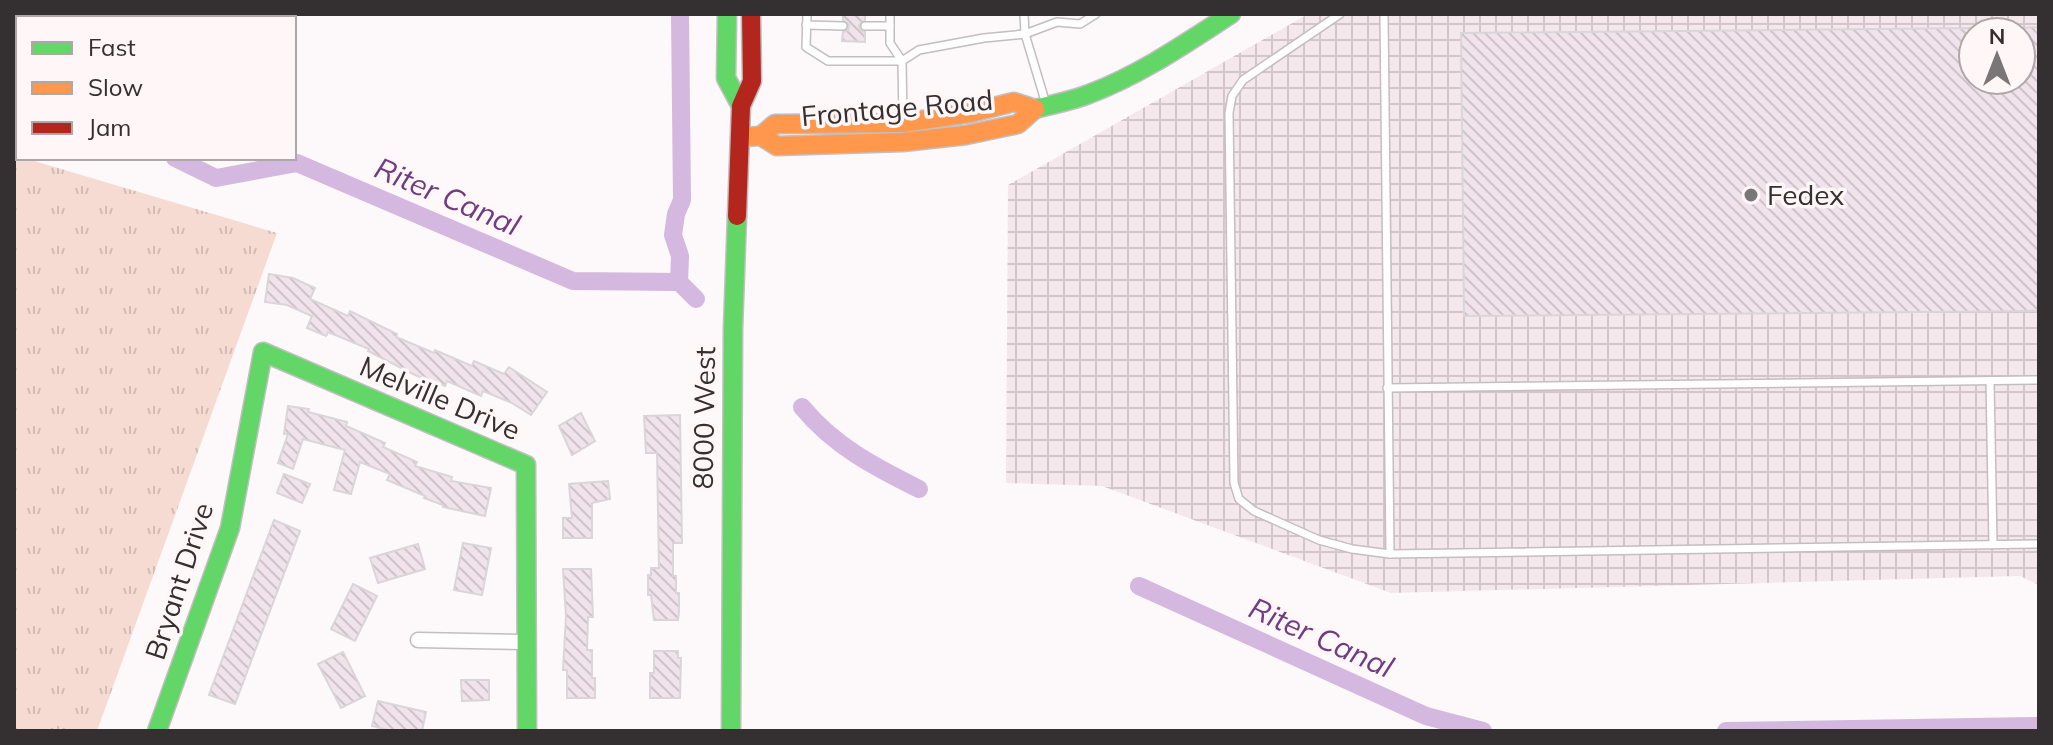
<svg xmlns="http://www.w3.org/2000/svg" width="2053" height="745" font-family="Mulish,sans-serif">
<defs>
<pattern id="industrial-grid" width="8" height="8" patternUnits="userSpaceOnUse" patternTransform="scale(2)"><rect width="8" height="8" fill="#f5e8ec"/><path d="M0 4h8M4 0v8" fill="none" stroke="#d3c7cb"/></pattern>
<pattern id="grass-tufts" width="24" height="20" patternUnits="userSpaceOnUse" patternTransform="scale(2)"><rect width="24" height="20" fill="#f5dbd1"/><path d="M3 7l-1-3M5 7V3M7 7l1-3M15 17l-1-3M17 17v-4M19 17l1-3" fill="none" stroke="#d3bcb4"/></pattern>
<pattern id="building-back-hatch" width="6" height="6" patternUnits="userSpaceOnUse" patternTransform="scale(2)"><rect width="6" height="6" fill="#f1e3eb"/><path d="M-1 5l2 2M0 0l6 6M5-1l2 2" fill="none" stroke="#cfc3ca"/></pattern>
</defs>
<rect width="100%" height="100%" fill="#fdf8f9"/>
<path fill="url(#industrial-grid)" fill-rule="evenodd" d="M 1308,14 L 2039,14 L 2039,585 L 2020,576 L 1391,593 L 1102,486 L 1006,483 L 1008,185 ZM 1973,32 L 2021,32 L 2021,80 L 1973,80 Z"/>
<polygon fill="url(#grass-tufts)" points="14,155 277,233 97,731 14,731"/>
<g fill="none" stroke-linecap="round" stroke-linejoin="round">
<g stroke="#d4b8df" stroke-width="18">
<polyline points="14,81 18,83"/>
<polyline points="175,158 216,178 297,163 573,281 679,282 696,299"/>
<polyline points="679,282 680,256 673,235 676,214 682,200 680,14"/>
<path d="M 802,407 C 834,446 875,467 919,489"/>
<polyline points="1139,586 1426,716 1483,731"/>
<polyline points="1726,731 2039,726"/>
</g>
</g>
<g fill="url(#building-back-hatch)" stroke="#dad6d8" stroke-width="2">
<polygon points="843,14 865,14 865,20 859,25 860,30 865,32 865,42 842,41 843,32 848,30 849,25 843,20"/>
<polygon points="2039,27 2039,311 1464,316 1461,33 1973,28 1973,80 2021,80 2021,28"/>
<polygon points="269,274 293,278 315,288 310,299 348,316 350,311 397,334 396,337 434,353 435,350 472,366 474,361 504,374 509,367 547,392 531,415 512,403 483,391 481,396 447,381 445,386 415,375 368,351 369,349 328,332 326,336 307,328 312,316 287,305 265,302"/>
<polygon points="288,406 309,409 308,412 347,422 346,426 385,443 383,447 417,462 415,466 452,477 451,481 491,488 485,516 443,507 443,505 424,498 425,496 387,480 390,474 360,462 351,494 334,490 345,450 303,439 293,469 278,463 288,434 284,434"/>
<polygon points="581,413 595,441 572,455 559,426"/>
<polygon points="680,415 682,543 673,543 673,576 676,576 676,593 679,593 679,612 678,620 654,620 651,595 648,595 648,575 651,575 651,568 659,568 657,453 646,453 644,416"/>
<polygon points="284,474 310,484 302,503 277,493"/>
<polygon points="608,481 610,499 592,503 592,538 563,538 563,518 572,518 569,484"/>
<polygon points="274,520 300,531 235,704 209,695"/>
<polygon points="463,543 491,548 482,595 454,590"/>
<polygon points="418,544 425,569 378,583 370,558"/>
<polygon points="563,569 591,569 593,617 588,617 587,650 592,650 592,678 595,678 595,698 567,698 567,670 563,670 566,616"/>
<polygon points="353,584 377,596 355,641 331,629"/>
<polygon points="654,651 678,651 678,658 681,658 680,698 650,698 650,673 654,673"/>
<polygon points="343,652 365,696 341,708 318,664"/>
<polygon points="461,680 489,680 489,700 462,701"/>
<polygon points="378,701 426,712 422,731 392,731 372,726"/>
</g>
<g fill="none" stroke-linecap="round" stroke-linejoin="round">
<g stroke="#c3bebf" stroke-width="10">
<g id="lane">
<polyline points="807,14 806,47 828,61 902,61 903,121"/>
<polyline points="890,14 890,43 902,61 919,50 984,38 1025,34 1057,22 1080,24 1096,14"/>
<polyline points="1024,14 1025,34 1046,104"/>
<polyline points="1340,14 1243,80 1232,96 1229,113 1234,483 1239,499 1254,511 1319,540 1352,549 1390,554 2039,544"/>
<polyline points="1384,14 1390,554"/>
<polyline points="806,25 843,26"/>
<polyline points="865,26 890,26"/>
<polyline points="1990,381 1993,544"/>
<polyline points="1387,388 2039,380"/>
</g>
</g>
<g stroke="#c3bebf" stroke-width="17">
<polyline id="street" points="418,640 527,642"/>
</g>
<g stroke="#c3bebf" stroke-width="21">
<g id="fast">
<polyline points="727,14 726,78 741,106"/>
<path d="M 1035,109 C 1053,104 1072,101 1089,94 C 1140,75 1186,43 1231,14"/>
<polyline points="157,731 230,528 263,352 526,465 527,731"/>
<polyline points="731,731 733,329 737,216"/>
</g>
</g>
<g stroke="#c3bebf" stroke-width="21">
<g id="slow">
<polyline points="761,136 775,124 903,123 970,113 1014,102 1035,109"/>
<polyline points="741,137 761,136 777,146 903,142 966,135 1018,124 1035,109"/>
</g>
</g>
<g stroke="#c3bebf" stroke-width="21">
<polyline id="jam" points="737,216 741,106 752,81 751,14"/>
</g>
<use href="#lane" stroke="#fffefe" stroke-width="7"/>
<use href="#street" stroke="#fffefe" stroke-width="14"/>
<use href="#fast" stroke="#63d668" stroke-width="18"/>
<use href="#slow" stroke="#ff974d" stroke-width="18"/>
<use href="#jam" stroke="#b3261e" stroke-width="18"/>
</g>
<circle fill="#7a7677" stroke="#fff6f8" stroke-width="3" cx="1751" cy="195" r="8"/>
<g text-anchor="middle" stroke-width="7" stroke-linejoin="round" paint-order="stroke">
<g font-size="28" fill="#343031" stroke="#fff6f8">
<text transform="translate(897 108) rotate(-5)" y="10">Frontage Road</text>
<text transform="translate(440 398) rotate(23)" y="10">Melville Drive</text>
<text transform="translate(704 418) rotate(-89)" y="10">8000 West</text>
<text transform="translate(179 581) rotate(-72)" y="10">Bryant Drive</text>
</g>
<g font-size="28" fill="#343031" stroke="#fff6f8" text-anchor="start">
<text x="1767" y="205">Fedex</text>
</g>
<g font-size="30" font-style="italic" fill="#6d3c81" stroke="#fff6f8">
<text transform="translate(447 197) rotate(23)" y="10">Riter Canal</text>
<text transform="translate(1321 638) rotate(24)" y="10">Riter Canal</text>
</g>
</g>
<rect width="2053" height="745" fill="none" stroke="#343031" stroke-width="32"/>
<rect x="16" y="16" width="280" height="144" fill="#fff6f8" stroke="#aea7a8" stroke-width="2"/>
<rect x="32" y="42" width="40" height="12" fill="#63d668" stroke="#aea7a8" stroke-width="2"/>
<text x="88" y="56" font-size="24" fill="#343031">Fast</text>
<rect x="32" y="82" width="40" height="12" fill="#ff974d" stroke="#aea7a8" stroke-width="2"/>
<text x="88" y="96" font-size="24" fill="#343031">Slow</text>
<rect x="32" y="122" width="40" height="12" fill="#b3261e" stroke="#aea7a8" stroke-width="2"/>
<text x="88" y="136" font-size="24" fill="#343031">Jam</text>
<g transform="translate(1997 56)"><circle r="38" fill="#fff6f8" stroke="#aea7a8" stroke-width="2"/>
<path d="M0-6L14 30L0 20L-14 30Z" fill="#7a7677"/>
<text y="-12" font-size="22" font-weight="bold" text-anchor="middle" fill="#343031">N</text>
</g>
</svg>
